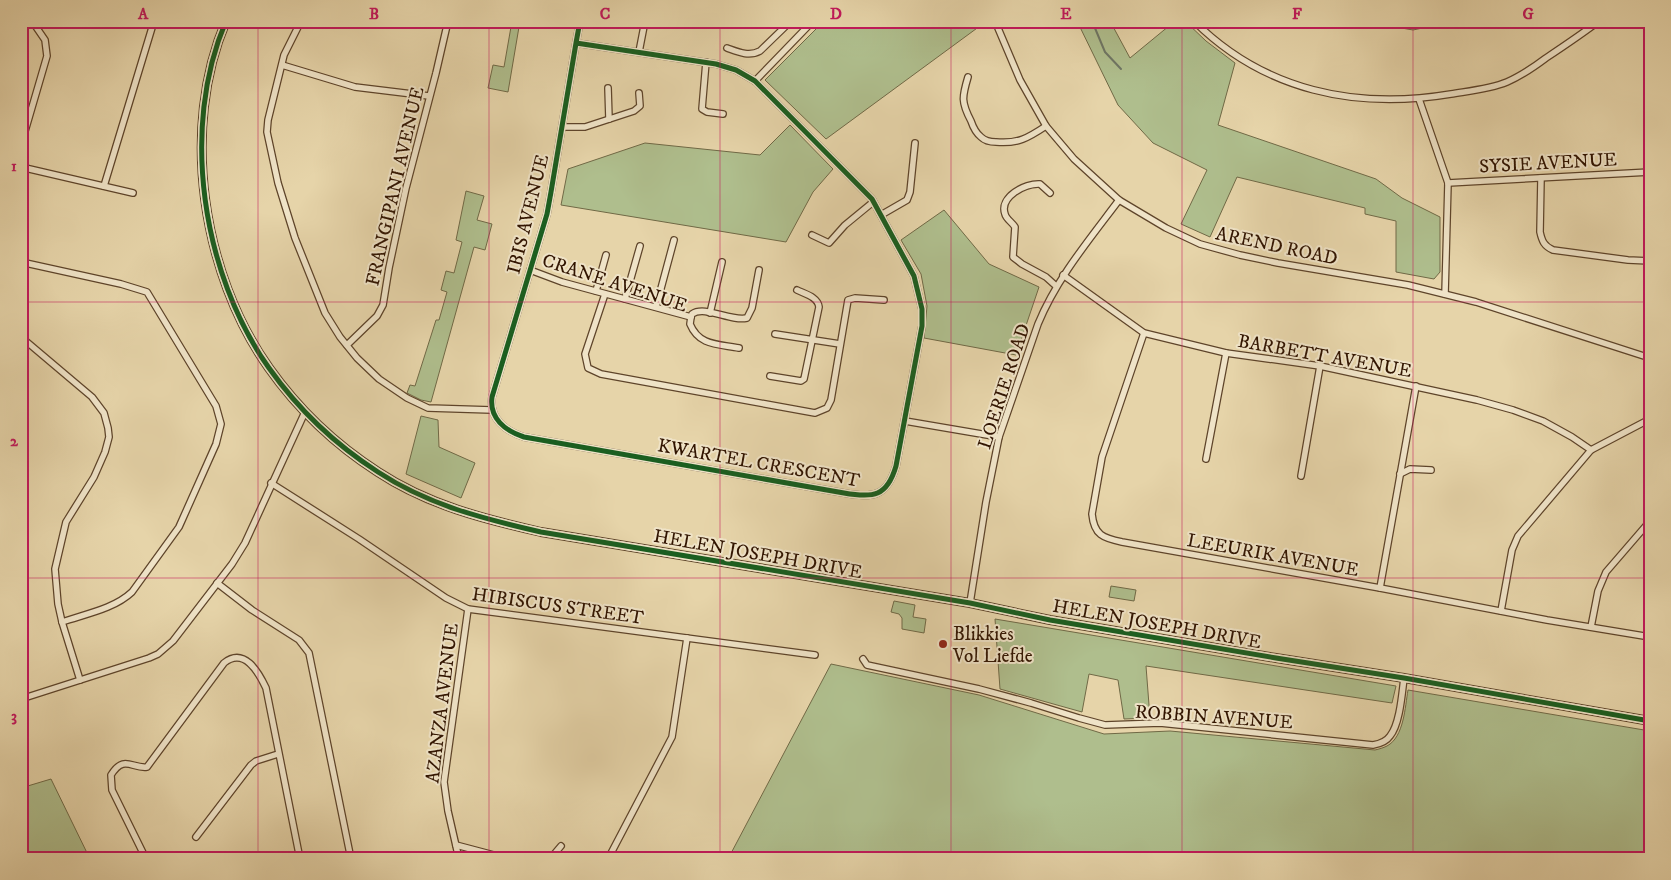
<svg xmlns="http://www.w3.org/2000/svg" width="1671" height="880" font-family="'IM FELL DW Pica',serif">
<rect width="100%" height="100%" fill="#e6d4a9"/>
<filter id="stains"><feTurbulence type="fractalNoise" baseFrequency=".004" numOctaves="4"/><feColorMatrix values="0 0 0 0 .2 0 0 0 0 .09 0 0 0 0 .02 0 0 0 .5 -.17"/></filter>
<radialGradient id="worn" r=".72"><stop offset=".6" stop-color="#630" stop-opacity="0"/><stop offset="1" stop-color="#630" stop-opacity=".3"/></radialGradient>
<g fill="#afbe8d" stroke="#706946">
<polygon points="512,21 520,21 508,92 488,88 493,65 504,67"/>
<polygon points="824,21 984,21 984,23 826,139 765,80"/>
<polygon points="1077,21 1110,21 1130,58 1175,21 1185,21 1206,41 1235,63 1218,125 1376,179 1402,198 1440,217 1440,272 1434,279 1396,272 1396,221 1365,214 1365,208 1237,177 1210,237 1181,224 1207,170 1153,143 1118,105"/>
<polygon points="1361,21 1456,21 1413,30"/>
<polygon points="790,125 833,169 813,192 786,242 561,205 568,169 645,143 760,155"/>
<polygon points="466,191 484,196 477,220 492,224 485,250 474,247 431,402 421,400 407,393 410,385 415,386 436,320 439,320 447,292 441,290 446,271 454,273 462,242 456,240"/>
<polygon points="944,210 989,264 1039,287 1016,355 924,338 927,306 921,274 901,240"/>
<polygon points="421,416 438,420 439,447 475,463 461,498 406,474"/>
<polygon points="1111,586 1136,590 1134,601 1109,597"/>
<polygon points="894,601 915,605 913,617 926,619 924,633 902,629 902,618 899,614 891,612"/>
<polygon points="995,619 1396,686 1392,703 1146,666 1150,718 1124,719 1118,680 1089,674 1082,712 1000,689"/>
<path d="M 831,664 L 979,695 L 1104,734 L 1170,731 L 1375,750 C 1379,749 1383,748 1387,746 C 1404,737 1405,707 1408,690 L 1650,731 L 1650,859 L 728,859 Z"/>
<polygon points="51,779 90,859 21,859 21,788"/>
</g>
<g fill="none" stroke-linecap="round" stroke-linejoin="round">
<polyline stroke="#6e7665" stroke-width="2" points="1092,21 1105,52 1121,69"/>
<g stroke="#5e442a" stroke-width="8">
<g id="minor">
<polyline points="301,21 284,55 268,120 267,132 278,183 295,238 325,313 340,337 357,358 379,379 407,398 428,408 492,410"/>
<polyline points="995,21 1020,80 1046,126 1074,159 1119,200 1166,228 1200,244 1240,255 1278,263 1408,285 1476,302 1650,358"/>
<path d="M 1194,21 C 1264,91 1356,110 1451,94 C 1469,91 1490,89 1507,82 C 1521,76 1534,67 1546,58 C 1564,46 1582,34 1599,21"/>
<path d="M 576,43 L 716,64 L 736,70 L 755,81 L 872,199 L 914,276 L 922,309 L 922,326 L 896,466 C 887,497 873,498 844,493 L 524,437 C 505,431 489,418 492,397 L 547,214 L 551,192 L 576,43 L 580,21"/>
<path d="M 727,48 C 738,52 749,57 760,51 L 791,21"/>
<polyline points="639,52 645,21"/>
<polyline points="706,62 702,109 707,112 723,114"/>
<polyline points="282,65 355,87 429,96"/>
<path d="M 968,77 C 962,97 961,102 971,121 C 973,127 976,133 981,137 C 985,141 991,142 996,142 C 1018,144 1028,138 1046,126"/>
<polyline points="755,81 813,21"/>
<polyline points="608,88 609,119"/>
<polyline points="1419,99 1448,183 1445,294"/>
<polyline points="562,127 585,127 634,111 640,106 639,93"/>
<polyline points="21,145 47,56 45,40 32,21"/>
<polyline points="21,167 133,193"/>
<path d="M 1541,178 L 1540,232 C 1542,241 1544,246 1553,250 L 1628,260 L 1650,261"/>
<polyline points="1448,183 1650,172"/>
<polyline points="104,186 154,21"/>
<path d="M 1050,193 L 1040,184 C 1025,183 999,197 1005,214 C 1006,219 1012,222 1015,227 L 1013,257 L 1022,264 L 1046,277 L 1056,286"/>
<polyline points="881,215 907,200 910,192 915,143"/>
<polyline points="812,235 829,243 845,225 873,202"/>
<path d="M 21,262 L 121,284 L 147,292 L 216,406 L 221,424 L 216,444 L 179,527 L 132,592 C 114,609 85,614 62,622"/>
<polyline points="530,270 562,282 691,317"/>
<polyline points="1063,275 1144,333 1226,353 1320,366 1477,400 1513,410 1543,421 1572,437 1591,450"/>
<polyline points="596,291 606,255"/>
<polyline points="605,294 585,354 588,368 601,374 815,413 827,408 831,400 848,300 855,298 884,300"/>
<polyline points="625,299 640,246"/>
<polyline points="656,307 674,240"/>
<polyline points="710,313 722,262"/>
<path d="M 691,317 L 692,314 C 705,305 731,322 747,318 L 752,308 L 759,270"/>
<path d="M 691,317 L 690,324 C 699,346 718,344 739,348"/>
<path d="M 1144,333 L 1102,457 L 1092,514 C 1094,535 1103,538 1122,542 L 1380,588 L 1547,620 L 1650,637"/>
<polyline points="775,334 840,344"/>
<polyline points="21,337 92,397 104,413 108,428 109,437 105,452 94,477 66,522 55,569 58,604 62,622 80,680"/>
<polyline points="347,345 377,316 383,305 389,268 406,188 436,73 448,21"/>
<path d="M 770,376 L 801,381 L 804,379 L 819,307 C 818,297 805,294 797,290"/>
<polyline points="905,421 999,437"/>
<polyline points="1206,459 1226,353"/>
<polyline points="1400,474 1410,469 1431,470"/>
<polyline points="1301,476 1320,366"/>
<polyline points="271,483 359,539 446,598 468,609 815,655"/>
<polyline points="217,583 252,610 299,640 309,653 351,859"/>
<polyline points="1380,588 1416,386"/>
<path d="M 970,603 L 986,502 L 999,437 L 1038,324 C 1057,278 1089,240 1119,200"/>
<polyline points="1501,611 1512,550 1518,536 1591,450 1650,419"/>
<polyline points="1591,627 1598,591 1606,572 1650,521"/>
<path d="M 863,659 L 867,665 L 979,689 L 1031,703 L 1079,718 L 1105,725 L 1160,723 L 1373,745 C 1379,744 1386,742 1390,736 C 1400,724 1402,693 1404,678"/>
<polyline points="21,699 149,658 158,654 173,641 232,564 245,543 305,412"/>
<polyline points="196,837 251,765 256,761 278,754"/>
<polyline points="456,845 509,859"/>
<path d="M 146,859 L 112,790 L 111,775 C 124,754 132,769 147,767 L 224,663 C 244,647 258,671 266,688 L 300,859"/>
<polyline points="459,859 448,811 444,782 468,609"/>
<polyline points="550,859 561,846"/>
<polyline points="608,859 672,737 687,638"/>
</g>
</g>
<g stroke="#5e442a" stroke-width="10">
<path id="tertiary" d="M 226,21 C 180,128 202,274 269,368 C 298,409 336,445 378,472 C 428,505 484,519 541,532 L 970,603 L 1050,620 L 1276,658 L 1404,678 L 1650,721"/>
</g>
<use href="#minor" stroke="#efe3c7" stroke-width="5.5"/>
<use href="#tertiary" stroke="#efe3c7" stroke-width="8"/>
<g stroke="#efe3c7" stroke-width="8">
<g id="cycleway">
<path d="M 226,21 C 180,128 202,274 269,368 C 298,409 336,445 378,472 C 428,505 484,519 541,532 L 970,603 L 1050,620 L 1276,658 L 1404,678 L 1650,721"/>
<path d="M 576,43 L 716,64 L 736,70 L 755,81 L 872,199 L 914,276 L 922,309 L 922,326 L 896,466 C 887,497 873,498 844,493 L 524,437 C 505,431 489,418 492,397 L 547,214 L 551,192 L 576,43 L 580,21"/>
</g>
</g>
<use href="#cycleway" stroke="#1b5e20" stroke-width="5"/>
</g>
<path fill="none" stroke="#c2185b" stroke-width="1" stroke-opacity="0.55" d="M 258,21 L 258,859M 489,21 L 489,859M 720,21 L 720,859M 951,21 L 951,859M 1182,21 L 1182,859M 1413,21 L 1413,859M 21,302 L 1650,302M 21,578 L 1650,578"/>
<circle fill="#8f2418" stroke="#efe3c7" stroke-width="2" cx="943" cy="644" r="5"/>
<g text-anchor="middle" stroke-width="4" stroke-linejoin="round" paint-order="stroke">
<g font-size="19" fill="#311400" stroke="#efe3c7">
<text transform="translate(1548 162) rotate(-3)" y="7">SYSIE AVENUE</text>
<text transform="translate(394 186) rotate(-77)" y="7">FRANGIPANI AVENUE</text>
<text transform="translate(527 214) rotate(-76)" y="7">IBIS AVENUE</text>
<text transform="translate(1277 245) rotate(12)" y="7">AREND ROAD</text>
<text transform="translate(615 282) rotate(18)" y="7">CRANE AVENUE</text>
<text transform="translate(1325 355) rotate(10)" y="7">BARBETT AVENUE</text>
<text transform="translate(1003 386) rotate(-72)" y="7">LOERIE ROAD</text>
<text transform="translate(759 462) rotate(10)" y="7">KWARTEL CRESCENT</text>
<text transform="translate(758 553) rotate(10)" y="7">HELEN JOSEPH DRIVE</text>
<text transform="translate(1273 554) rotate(10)" y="7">LEEURIK AVENUE</text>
<text transform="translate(558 605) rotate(8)" y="7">HIBISCUS STREET</text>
<text transform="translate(1157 623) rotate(10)" y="7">HELEN JOSEPH DRIVE</text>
<text transform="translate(441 703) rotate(-83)" y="7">AZANZA AVENUE</text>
<text transform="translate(1214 716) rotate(4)" y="7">ROBBIN AVENUE</text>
</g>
<g font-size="19" fill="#311400" stroke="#efe3c7" text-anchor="start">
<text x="953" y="640">Blikkies<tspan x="953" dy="22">Vol Liefde</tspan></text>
</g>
</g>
<rect width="1671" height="880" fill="none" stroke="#e6d4a9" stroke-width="55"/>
<rect x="28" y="28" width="1616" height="824" fill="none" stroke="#c2185b" stroke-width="2"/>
<g font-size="16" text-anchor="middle" font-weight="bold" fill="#c2185b">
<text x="143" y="19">A</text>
<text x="374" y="19">B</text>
<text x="605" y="19">C</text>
<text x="836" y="19">D</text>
<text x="1066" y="19">E</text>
<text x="1297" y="19">F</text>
<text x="1528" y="19">G</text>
<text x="14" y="171">1</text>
<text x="14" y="446">2</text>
<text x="14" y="721">3</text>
</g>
<rect width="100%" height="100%" filter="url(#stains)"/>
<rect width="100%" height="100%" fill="url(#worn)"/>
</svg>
